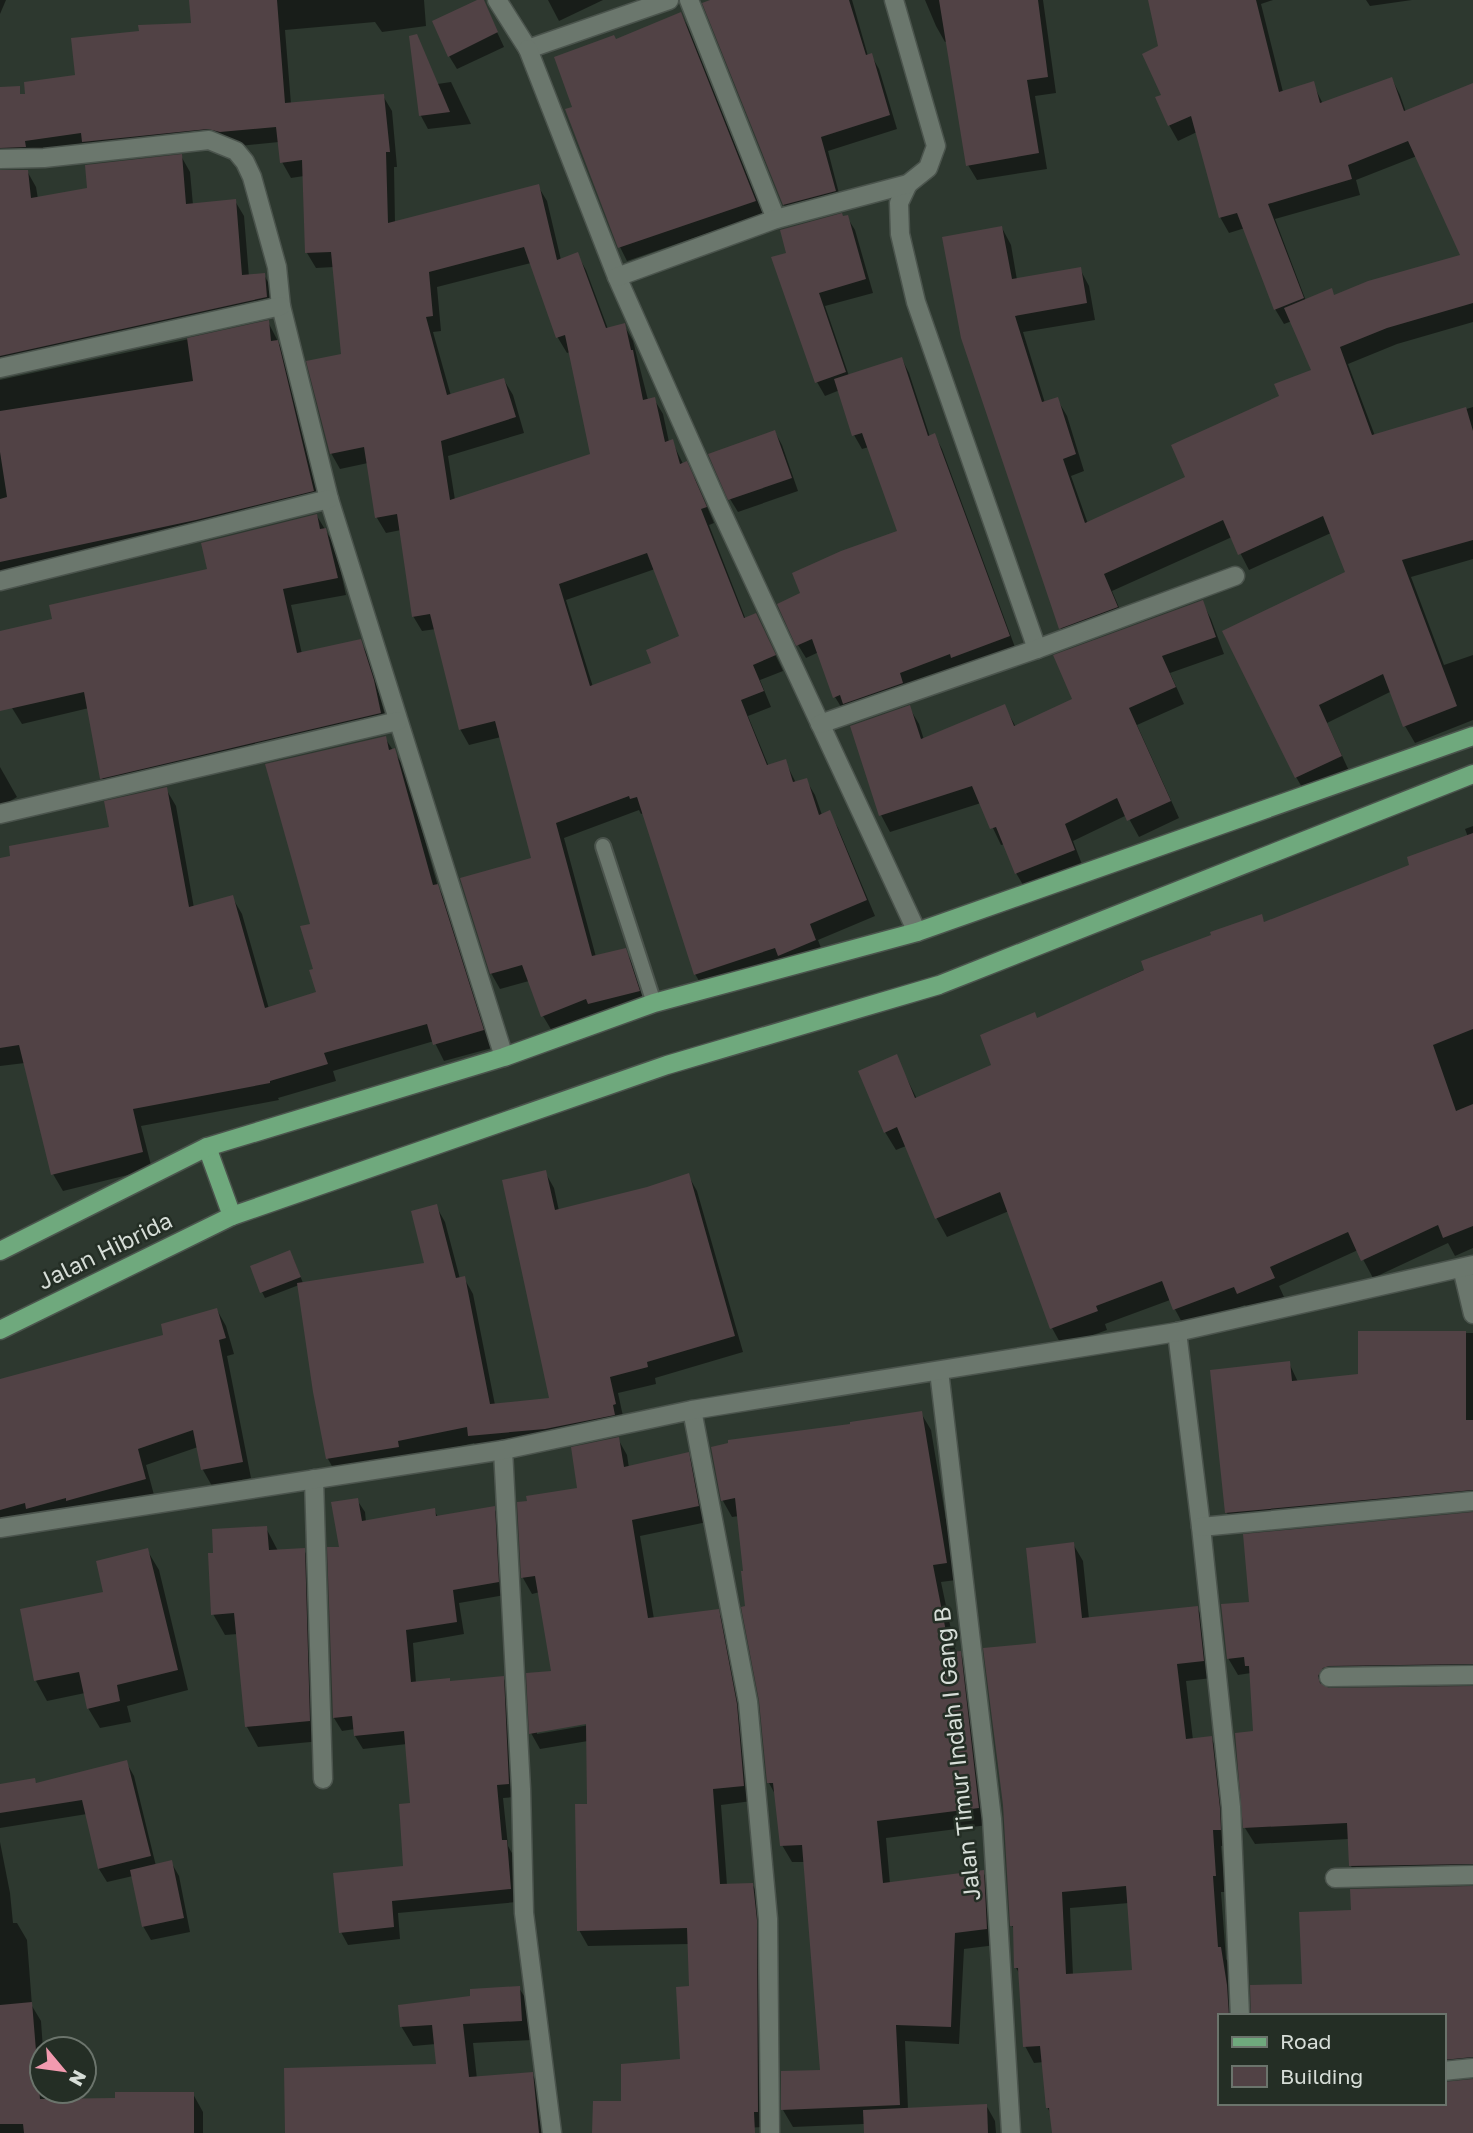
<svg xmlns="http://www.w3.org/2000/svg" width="1473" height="2133" font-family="'Golos Text',sans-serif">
<rect width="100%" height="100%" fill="#2d382f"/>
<g fill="#0007" fill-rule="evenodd">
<polygon points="0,0 6,0 0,14"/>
<path d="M 191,0 L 424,0 L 426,26 L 382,32 L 375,22 L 285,30 L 291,104 L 383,96 L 392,111 L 397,167 L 394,167 L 395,223 L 538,186 L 547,201 L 561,260 L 577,254 L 586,270 L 608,329 L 624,325 L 633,341 L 648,400 L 654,399 L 663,414 L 669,442 L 672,441 L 683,464 L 695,479 L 714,523 L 709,525 L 746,620 L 764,631 L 783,671 L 760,680 L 771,707 L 748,716 L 769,767 L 785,761 L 796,783 L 806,780 L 815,795 L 822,815 L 829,812 L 838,828 L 875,916 L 818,940 L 824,956 L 704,989 L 695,974 L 644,813 L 641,814 L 639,810 L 564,838 L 596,957 L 625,950 L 634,966 L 647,1007 L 598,1019 L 596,1014 L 552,1031 L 543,1016 L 529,981 L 500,989 L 491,973 L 534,860 L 501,737 L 469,745 L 460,729 L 436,629 L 422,631 L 413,616 L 401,530 L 386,533 L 377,518 L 368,463 L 340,469 L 331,453 L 343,355 L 334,267 L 316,268 L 307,253 L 304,176 L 291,178 L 282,162 L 279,142 L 230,147 L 218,144 L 2,165 L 0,169 L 0,94 L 27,96 L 193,25 ZM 531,263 L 558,338 L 567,353 L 570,352 L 592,455 L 455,500 L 448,456 L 524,433 L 513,395 L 504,380 L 451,396 L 433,332 L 441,331 L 437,287 ZM 655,569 L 682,637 L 653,664 L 593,687 L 566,600 Z"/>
<polygon points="482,0 504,47 457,69 449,56"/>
<polygon points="548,0 603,0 559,21"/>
<polygon points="713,0 852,0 868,56 871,55 879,69 897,129 828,151 842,205 792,218 784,205 705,4"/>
<polygon points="925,0 1043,0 1056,93 1035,96 1047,169 977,180 968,165 947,41 945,42 936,26"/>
<polygon points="1149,0 1273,0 1261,4 1283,92 1313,84 1323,104 1392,79 1400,95 1406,112 1473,85 1473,212 1417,156 1356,180 1360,195 1275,219 1306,301 1334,297 1462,256 1473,245 1473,322 1397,344 1348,364 1375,436 1473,407 1473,559 1411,577 1444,665 1473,655 1473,720 1415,743 1405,726 1392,691 1327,723 1350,773 1306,794 1296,777 1348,573 1331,533 1249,570 1232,537 1112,591 1126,624 1070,645 1061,628 1002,228 1011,245 1017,280 1080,269 1089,286 1095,320 1023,332 1045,403 1057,399 1067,416 1084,471 1071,476 1088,524 1188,478 1313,371 1292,321 1284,324 1275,309 1245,228 1229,233 1220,217 1197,132 1178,141 1169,125 1163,96 1160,47"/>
<polygon points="1366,0 1412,0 1370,6"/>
<polygon points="681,14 688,27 763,214 627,261 620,247 567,110 574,108 616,41"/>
<polygon points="451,82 471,124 428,129 421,116 417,87"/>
<polygon points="181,156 190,172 193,205 235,201 244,216 249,277 264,275 273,291 275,313 0,376 0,171 27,171 36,187 38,199 89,189"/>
<polygon points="847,217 855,230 873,293 825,306 849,376 902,359 909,373 930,437 935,436 942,449 1016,650 843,710 835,697 819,652 806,658 798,645 803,594 900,532 869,447 862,449 854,435 840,390 825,396 817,382 773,258 788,254"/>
<polygon points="268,322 286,357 321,507 0,579 0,380"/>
<polygon points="775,432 782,445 798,491 738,512 730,499"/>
<polygon points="317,516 335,546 346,595 291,605 302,654 360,641 369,657 389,730 111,794 102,778 89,708 22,724 12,708 0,654 0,633 55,620 209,570"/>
<polygon points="1202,602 1211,619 1224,654 1170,673 1184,704 1137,725 1179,818 1139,837 1127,815 1073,841 1083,867 1026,890 1016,873 1005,844 1001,845 981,803 890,832 881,815 852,727 909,707 919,724 924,740 1004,706 1016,727 1075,699"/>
<polygon points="385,738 404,767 438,887 447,903 492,1048 444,1061 434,1041 333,1071 336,1081 278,1098 279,1100 141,1126 152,1169 63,1191 53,1174 25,1063 0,1066 0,860 111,829 166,789 176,806 194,908 232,897 242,914 269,1009 318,994 312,925"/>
<polygon points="0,767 17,797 0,807"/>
<polygon points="1473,826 1473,1248 1455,1256 1448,1243 1373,1278 1358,1250 1279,1286 1284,1297 1249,1311 1245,1305 1185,1328 1170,1300 1105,1324 1107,1330 1062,1346 1052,1328 1009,1211 947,1237 937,1219 906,1146 896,1150 885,1132 896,1057 917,1099 994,1066 1037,1019 1261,916 1265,924 1412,866 1468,837 1465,829"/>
<polygon points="545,1172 554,1188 559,1211 648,1189 688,1175 697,1191 743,1352 655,1378 656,1384 618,1393 624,1421 479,1452 474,1443 337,1475 328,1459 299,1285 265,1298 262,1292 293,1258 303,1283 426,1264 436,1206 445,1222 460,1279 464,1278 473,1294 495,1405 552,1399"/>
<polygon points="217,1310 226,1326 234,1354 227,1356 251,1478 212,1486 203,1470 198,1447 146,1465 154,1495 77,1516 0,1530 0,1412 166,1336"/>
<polygon points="1360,1333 1473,1333 1473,1507 1236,1529 1227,1513 1289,1363 1298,1382 1360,1376"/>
<polygon points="921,1413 931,1430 956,1580 941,1582 956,1653 960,1653 969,1669 988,1825 886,1838 890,1884 983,1872 992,1888 996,1945 964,1949 959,2044 905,2041 908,2109 986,2105 995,2121 996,2133 910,2133 910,2122 793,2127 783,2110 822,2072 805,1862 792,1862 782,1845 776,1796 769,1783 761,1701 746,1608 745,1573 739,1516 732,1517 723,1501 713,1449"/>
<path d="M 618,1439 L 627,1455 L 629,1468 L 688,1454 L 697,1470 L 707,1522 L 640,1536 L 654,1619 L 718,1611 L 727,1627 L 745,1721 L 752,1801 L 721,1805 L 727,1885 L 752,1884 L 762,1901 L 767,2127 L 694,2130 L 694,2133 L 594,2133 L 622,2103 L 682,2061 L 691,1988 L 689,1944 L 588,1946 L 579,1930 L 589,1806 L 588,1741 L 540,1749 L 531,1733 L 553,1672 L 540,1592 L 532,1594 L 523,1578 L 519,1504 L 579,1489 ZM 594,1721 L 595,1724 L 537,1734 L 537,1731 Z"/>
<polygon points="357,1500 365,1512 366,1522 434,1510 438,1517 494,1508 501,1521 505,1595 459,1603 464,1634 413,1643 416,1683 451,1683 503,1677 510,1690 516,1797 503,1798 508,1846 513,1855 517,1902 398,1913 400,1939 348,1945 341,1932 405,1867 412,1805 407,1744 363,1749 355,1736 355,1729 342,1731 334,1718 329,1549 341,1549"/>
<polygon points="1473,1514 1473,1680 1339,1682 1323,1690 1473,1688 1473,1880 1360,1882 1351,1866 1349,1839 1255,1844 1245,1828 1255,1733 1251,1673 1238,1675 1228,1658 1251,1604"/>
<polygon points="266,1528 278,1551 304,1550 316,1571 321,1741 258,1747 247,1727 238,1634 225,1635 213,1614"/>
<path d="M 1073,1544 L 1083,1561 L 1089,1619 L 1197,1608 L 1207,1624 L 1212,1678 L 1186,1681 L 1193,1740 L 1211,1738 L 1220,1754 L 1229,1846 L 1221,1846 L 1225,1892 L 1221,1892 L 1226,1959 L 1230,1965 L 1236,2016 L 1219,2016 L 1219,2103 L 1443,2103 L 1473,2081 L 1473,2133 L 1053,2133 L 1051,2114 L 1047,2107 L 1044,2062 L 1034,2063 L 1025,2046 L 1021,1976 L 1016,1968 L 1015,1931 L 1012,1926 L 1038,1644 ZM 1129,1903 L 1133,1972 L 1073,1975 L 1070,1908 Z"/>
<polygon points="147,1550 159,1570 188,1690 127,1706 131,1722 100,1728 88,1708 85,1693 47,1701 36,1681 105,1594"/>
<polygon points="126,1762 134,1776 156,1866 171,1862 179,1876 190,1932 151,1940 143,1926 133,1876 107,1882 99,1869 87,1814 0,1828 0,1786 34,1780 37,1784"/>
<polygon points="0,1842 10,1893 13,1923 17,1923 27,1940 32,2006 41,2021 43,2049 42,2091 47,2091 47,2101 116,2100 193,2094 203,2112 203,2133 0,2133"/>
<polygon points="1473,1888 1473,2074 1451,2076 1443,2081 1443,2016 1303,1986 1353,1912"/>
<polygon points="519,1988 531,2007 532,2040 473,2043 477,2079 532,2074 543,2093 547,2133 287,2133 438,2066 436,2044 413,2046 401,2026"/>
</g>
<g fill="#514245" fill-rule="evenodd">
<path d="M 189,0 L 277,0 L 285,103 L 384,94 L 390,152 L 386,152 L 388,223 L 539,184 L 557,260 L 578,252 L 606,328 L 625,323 L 631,350 L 633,350 L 643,400 L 655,397 L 665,442 L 673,439 L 680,464 L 687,461 L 707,507 L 701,509 L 744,618 L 756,613 L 776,655 L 753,665 L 764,691 L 741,700 L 767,765 L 786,759 L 793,782 L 807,778 L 819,815 L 830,810 L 867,900 L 810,924 L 816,940 L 778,956 L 775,948 L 694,975 L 637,797 L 630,799 L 629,796 L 556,823 L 592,956 L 626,948 L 640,991 L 588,1004 L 586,999 L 541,1017 L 522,965 L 490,974 L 460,878 L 531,858 L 495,721 L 459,730 L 430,614 L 412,617 L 397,514 L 375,518 L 364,447 L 330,454 L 306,361 L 341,354 L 331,252 L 305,253 L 302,160 L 280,163 L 276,127 L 220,132 L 208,129 L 82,142 L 81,133 L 25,141 L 26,147 L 0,148 L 0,87 L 20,86 L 20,94 L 25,94 L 24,82 L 75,75 L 71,38 L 139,31 L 138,25 L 191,23 ZM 524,247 L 556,338 L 565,335 L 590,454 L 450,500 L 441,441 L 516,417 L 504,378 L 447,395 L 426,317 L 433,316 L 429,272 ZM 647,553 L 679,636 L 646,650 L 651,663 L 590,686 L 559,584 Z"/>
<polygon points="477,0 484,0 498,32 448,57 432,21"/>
<polygon points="710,0 849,0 866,55 872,53 890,115 821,137 836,191 783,205 702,3"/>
<polygon points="939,0 1038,0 1048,77 1027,80 1039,153 966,166"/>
<polygon points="1148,0 1256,0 1279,92 1314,81 1320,103 1392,77 1404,111 1473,83 1473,303 1387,328 1340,347 1372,435 1466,407 1473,431 1473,540 1402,560 1457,706 1403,727 1383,674 1319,705 1342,756 1295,778 1222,631 1345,572 1323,516 1238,555 1223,520 1104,574 1118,607 1059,629 961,338 942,237 1002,226 1012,279 1081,267 1087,303 1015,316 1042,402 1058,397 1076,454 1063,459 1085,523 1185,477 1171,445 1279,396 1274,384 1311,370 1284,308 1332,288 1334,295 1368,281 1460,255 1408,141 1348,165 1352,179 1268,204 1304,298 1274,310 1237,213 1219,218 1191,116 1168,126 1155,97 1161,95 1142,54 1158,46"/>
<polygon points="681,12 756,201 618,248 565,109 572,107 554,57 614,35 616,39"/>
<polygon points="417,34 450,112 419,116 409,36"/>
<polygon points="182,154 186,204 236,199 242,275 265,273 267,297 0,356 0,170 28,170 31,198 87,188 85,165"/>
<polygon points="842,213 843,216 848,215 866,279 819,293 846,372 815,383 771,257 786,253 780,230"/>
<polygon points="269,320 271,341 278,340 314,491 196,520 0,562 0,499 7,497 0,452 0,411 193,381 187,338"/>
<polygon points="902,357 928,436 935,433 1010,636 951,658 950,654 900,673 903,683 843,704 840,695 833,698 812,639 796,646 777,604 800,593 792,573 841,551 897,531 862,433 852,436 834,379"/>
<polygon points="775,430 792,478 728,500 708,454"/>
<polygon points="317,514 320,529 326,528 338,578 283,589 297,653 361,639 374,680 381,713 100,779 84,692 0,711 0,631 52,619 49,605 207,569 201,543"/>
<polygon points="1203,600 1216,637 1162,656 1176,687 1129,708 1171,801 1127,821 1117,798 1065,824 1075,850 1015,874 996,827 990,829 972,786 879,816 850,726 910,705 921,739 1005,704 1014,726 1072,699 1053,655"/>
<polygon points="386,736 389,750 395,748 433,885 438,884 484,1030 433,1045 427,1024 324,1053 328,1064 270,1081 270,1083 133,1109 143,1152 51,1175 19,1045 0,1048 0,858 10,856 9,846 109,827 104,801 167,787 189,907 233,895 265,1008 316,992 309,970 313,969 300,926 310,924 265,764"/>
<polygon points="1473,833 1473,1029 1433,1045 1456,1111 1473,1104 1473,1226 1443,1238 1438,1225 1361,1261 1348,1232 1270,1267 1275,1278 1237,1294 1234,1287 1173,1310 1162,1281 1096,1306 1098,1311 1050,1329 1000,1192 935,1219 897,1127 884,1133 858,1071 897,1054 915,1098 991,1065 980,1035 1035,1012 1037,1018 1144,970 1141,961 1211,935 1210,932 1262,914 1264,922 1409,865 1407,857"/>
<polygon points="546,1170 555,1210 647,1187 689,1173 735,1336 647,1362 648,1367 610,1377 616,1404 613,1405 615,1415 545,1429 468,1436 467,1427 398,1441 399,1447 326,1459 313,1392 297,1283 424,1263 411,1211 437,1204 456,1278 465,1276 490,1404 549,1398 502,1180"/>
<polygon points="290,1250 301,1277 260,1293 250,1266"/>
<polygon points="217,1308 226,1338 219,1340 243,1462 201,1470 193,1430 138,1449 146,1479 66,1501 66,1498 26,1509 25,1503 0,1510 0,1379 163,1335 161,1324"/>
<polygon points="1358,1331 1466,1331 1466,1420 1473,1420 1473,1490 1225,1513 1210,1370 1290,1361 1292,1381 1358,1374"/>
<polygon points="922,1411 947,1563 933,1565 950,1652 961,1651 979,1808 877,1821 883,1883 984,1870 987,1929 955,1933 951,2027 896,2025 900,2105 781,2110 781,2071 820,2070 802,1845 780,1846 773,1783 767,1783 759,1701 741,1607 745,1606 741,1571 743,1571 735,1498 721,1501 711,1447 728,1443 728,1440 850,1424 850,1422"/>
<polygon points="619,1437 624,1467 689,1452 699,1506 632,1520 648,1618 719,1609 737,1704 744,1786 713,1789 720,1884 753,1883 757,1920 758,2112 754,2112 755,2133 592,2133 593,2101 621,2101 621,2064 680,2059 676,1987 689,1986 687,1928 577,1931 575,1804 587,1804 586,1724 529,1734 526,1673 551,1671 535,1576 521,1578 517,1502 527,1501 526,1496 577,1488 571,1447"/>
<polygon points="358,1498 362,1521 435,1508 436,1516 495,1506 499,1582 453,1590 457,1622 406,1630 411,1682 450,1678 450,1681 504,1676 509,1784 497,1785 502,1840 507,1840 511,1889 392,1901 394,1927 339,1933 333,1873 403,1866 399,1804 410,1803 404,1731 354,1736 352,1716 333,1718 327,1547 339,1547 331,1502"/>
<polygon points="1473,1512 1473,1664 1329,1666 1323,1668 1318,1676 1320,1683 1329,1688 1473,1686 1473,1864 1349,1866 1347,1823 1243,1828 1235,1733 1253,1731 1249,1666 1245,1666 1244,1657 1227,1659 1221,1604 1249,1602 1243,1534"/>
<polygon points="267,1526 269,1550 305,1548 310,1721 245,1727 234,1613 211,1615 208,1553 213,1553 212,1529"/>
<path d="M 1074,1542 L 1082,1618 L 1198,1606 L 1204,1661 L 1177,1664 L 1186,1739 L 1212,1736 L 1220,1808 L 1221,1830 L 1213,1830 L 1216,1876 L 1213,1876 L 1218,1947 L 1221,1947 L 1227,1985 L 1229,2016 L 1219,2016 L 1219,2103 L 1234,2103 L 1234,2106 L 1443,2103 L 1443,2082 L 1473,2079 L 1473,2133 L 1052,2133 L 1049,2108 L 1046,2108 L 1040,2046 L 1023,2047 L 1018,1968 L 1014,1968 L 1013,1926 L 1010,1926 L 1003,1805 L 983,1648 L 1036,1643 L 1026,1548 ZM 1126,1886 L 1132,1970 L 1066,1974 L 1062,1892 Z"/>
<polygon points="148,1548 178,1670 117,1685 120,1701 87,1709 79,1672 34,1681 20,1609 103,1592 96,1561"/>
<polygon points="127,1760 151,1856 98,1869 82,1800 0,1813 0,1784 35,1778 36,1783"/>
<polygon points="172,1860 184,1918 142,1927 130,1870"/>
<polygon points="1473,1886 1473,2057 1443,2060 1443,2016 1251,2016 1250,1985 1302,1984 1299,1912 1351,1910 1350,1889"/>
<polygon points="520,1986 522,2021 463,2024 469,2077 533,2072 539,2133 285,2133 284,2068 436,2064 432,2025 400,2027 398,2005 470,1996 470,1989"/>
<polygon points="32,2002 40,2099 115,2098 115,2092 194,2092 194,2133 24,2133 23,2124 0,2124 0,2005"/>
<polygon points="987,2104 988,2133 864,2133 863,2110"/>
</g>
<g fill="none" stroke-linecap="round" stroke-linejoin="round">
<g stroke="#4b544d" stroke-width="18">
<polyline id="service" points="603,846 654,1003"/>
</g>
<g stroke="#4b544d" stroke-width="21">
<g id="minor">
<polyline points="497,0 528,49 669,0"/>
<polyline points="689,0 776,219"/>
<polyline points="528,49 617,277 718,504 917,932"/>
<polyline points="0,159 44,158 209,140 236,151 245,162 252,177 277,267 281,306 329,499 504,1057"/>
<polyline points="908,184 899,203 900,234 916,302 1037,649"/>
<polyline points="617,277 776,219 908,184 928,168 936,146 894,0"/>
<polyline points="0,368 281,306"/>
<polyline points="0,581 329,499"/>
<polyline points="820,724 1037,649 1235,576"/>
<polyline points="0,814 398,721"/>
<polyline points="1462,1268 1473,1314"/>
<polyline points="1177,1332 1201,1527 1231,1807 1240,2016"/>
<polyline points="939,1371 992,1819 1011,2133"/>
<polyline points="692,1410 748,1702 768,1919 770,2133"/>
<polyline points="503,1450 521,1789 524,1913 552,2133"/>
<polyline points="314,1479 323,1779"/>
<polyline points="1201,1527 1473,1501"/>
<polyline points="0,1528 503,1450 692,1410 1177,1332 1473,1265"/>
<polyline points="1329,1677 1473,1675"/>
<polyline points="1335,1878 1473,1875"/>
<polyline points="1443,2071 1473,2068"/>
</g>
</g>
<g stroke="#4b544d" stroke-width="21">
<g id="primary">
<polyline points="207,1147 232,1216"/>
<polyline points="0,1251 207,1147 504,1057 654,1003 917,932 1473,736"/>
<polyline points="0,1330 232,1216 667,1065 939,985 1473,774"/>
</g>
</g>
<use href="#service" stroke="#6b776d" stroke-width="14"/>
<use href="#minor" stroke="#6b776d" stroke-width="18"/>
<use href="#primary" stroke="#6fa97d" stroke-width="18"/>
</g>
<g text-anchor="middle" stroke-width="5" stroke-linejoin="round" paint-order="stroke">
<g font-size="23" fill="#d6ddd7" stroke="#242e25">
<text transform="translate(105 1251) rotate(-26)" y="8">Jalan Hibrida</text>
<text transform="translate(957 1754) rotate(-96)" y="8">Jalan Timur Indah I Gang B</text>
</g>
</g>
<rect x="1218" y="2014" width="228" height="91" fill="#242e25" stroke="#6b746c" stroke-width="2"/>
<rect x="1232" y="2037" width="35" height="10" fill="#6fa97d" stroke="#6b746c" stroke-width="2"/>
<text x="1280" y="2049" font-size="21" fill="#d6ddd7">Road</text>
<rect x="1232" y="2066" width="35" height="21" fill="#514245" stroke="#6b746c" stroke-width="2"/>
<text x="1280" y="2084" font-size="21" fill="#d6ddd7">Building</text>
<g transform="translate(63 2070) rotate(119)"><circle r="33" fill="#242e25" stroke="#6b746c" stroke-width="2"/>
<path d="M0-5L12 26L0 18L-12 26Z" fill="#f29aaf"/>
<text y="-10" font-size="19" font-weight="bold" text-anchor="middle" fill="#d6ddd7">N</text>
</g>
</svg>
